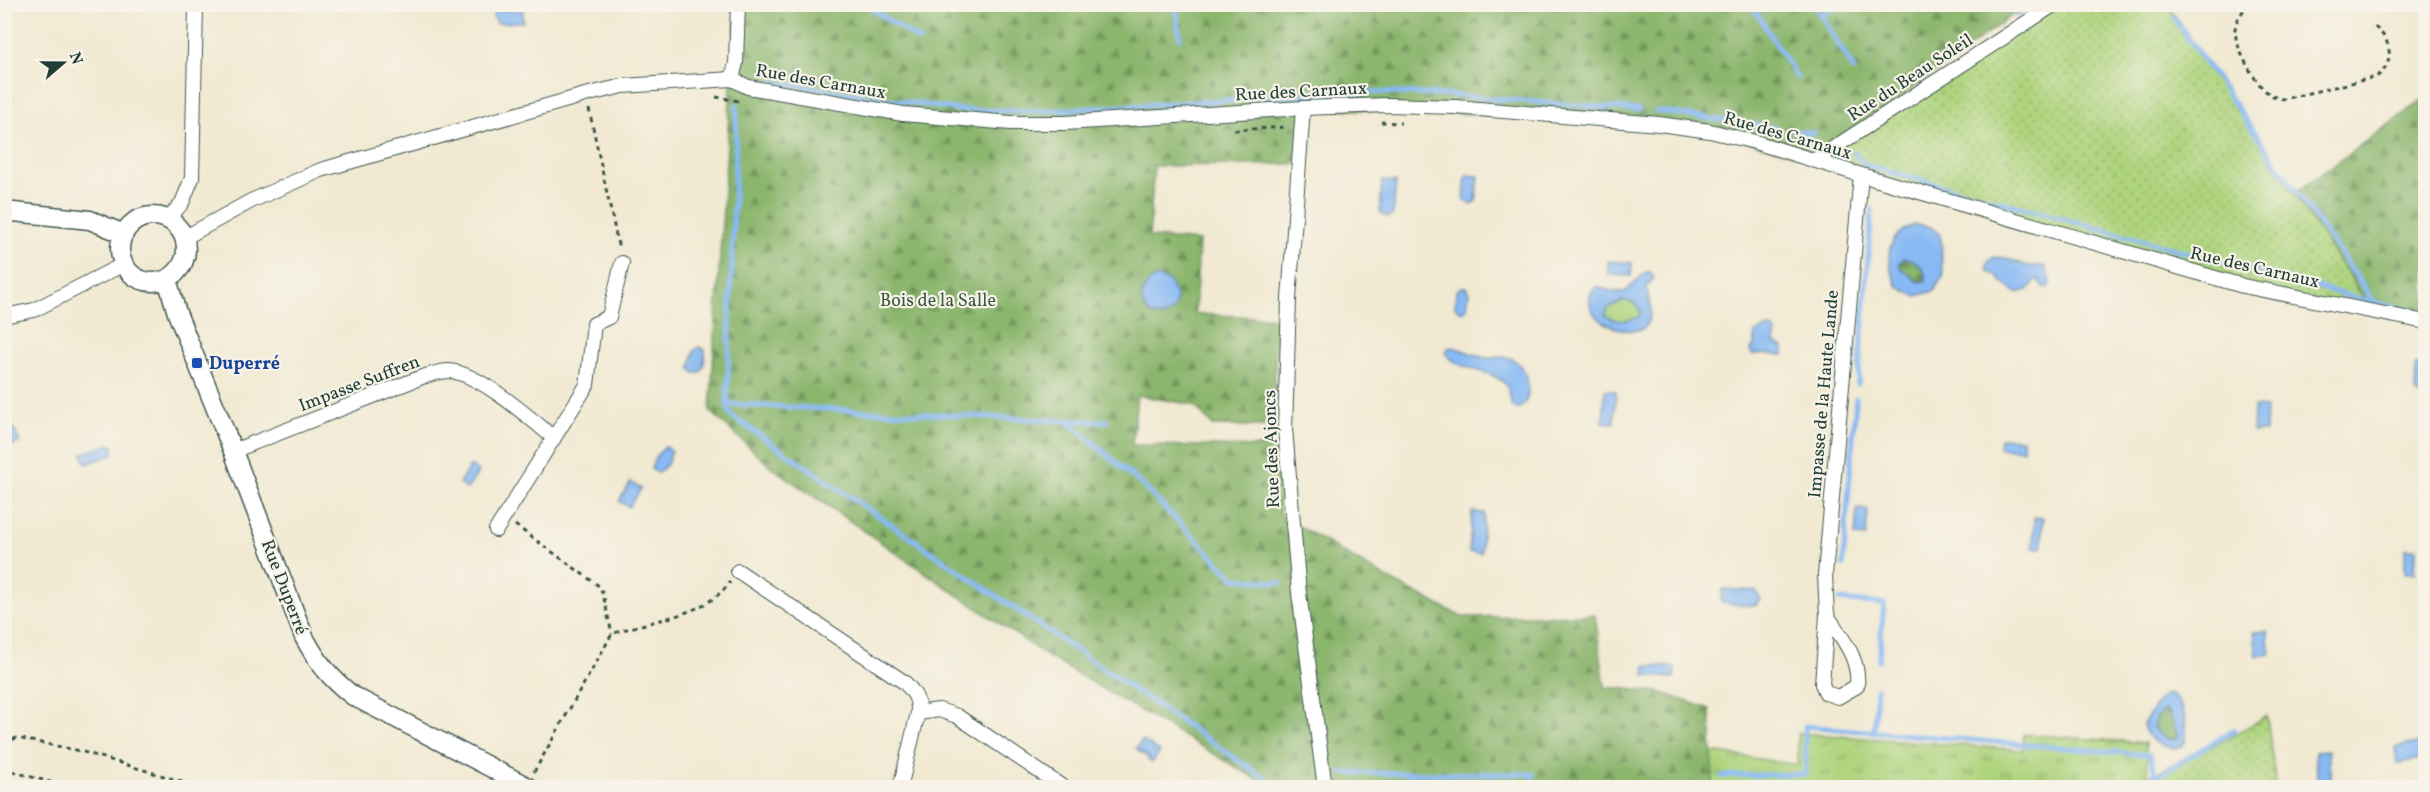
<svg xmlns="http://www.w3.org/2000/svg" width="2430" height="792" font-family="Vollkorn,serif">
<defs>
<pattern id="grass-dots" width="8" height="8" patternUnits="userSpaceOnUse" patternTransform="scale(1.5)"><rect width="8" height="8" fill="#afd47e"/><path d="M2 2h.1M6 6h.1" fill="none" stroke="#8ead68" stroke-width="1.8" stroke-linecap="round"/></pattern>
<pattern id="forest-firs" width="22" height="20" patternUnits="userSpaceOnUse" patternTransform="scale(1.5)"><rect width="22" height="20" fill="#8bb66d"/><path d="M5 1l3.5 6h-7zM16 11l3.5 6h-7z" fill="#71955a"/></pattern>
<pattern id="park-tufts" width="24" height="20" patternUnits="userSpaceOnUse" patternTransform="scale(1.5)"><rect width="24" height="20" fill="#afd47e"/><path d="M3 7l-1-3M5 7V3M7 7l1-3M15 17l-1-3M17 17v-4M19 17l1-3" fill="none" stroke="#8ead68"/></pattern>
</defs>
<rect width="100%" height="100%" fill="#f7f3e8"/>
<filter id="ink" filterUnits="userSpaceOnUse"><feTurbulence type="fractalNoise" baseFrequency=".0167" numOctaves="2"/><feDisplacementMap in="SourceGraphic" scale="12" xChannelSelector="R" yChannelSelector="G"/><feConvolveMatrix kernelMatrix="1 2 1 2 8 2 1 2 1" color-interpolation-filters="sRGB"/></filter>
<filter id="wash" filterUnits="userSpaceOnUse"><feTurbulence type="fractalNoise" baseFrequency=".008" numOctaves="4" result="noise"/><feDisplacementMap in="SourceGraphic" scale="24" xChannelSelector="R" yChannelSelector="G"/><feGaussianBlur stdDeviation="1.35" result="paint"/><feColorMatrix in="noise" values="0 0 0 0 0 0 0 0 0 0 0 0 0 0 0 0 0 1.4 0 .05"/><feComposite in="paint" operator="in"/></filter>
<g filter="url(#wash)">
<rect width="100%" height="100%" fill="#f1e9d2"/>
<g fill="url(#grass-dots)" stroke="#678859" stroke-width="1.5">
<polygon points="2059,5 2168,5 2373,311 2243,286 1815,160"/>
<polygon points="2267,716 2276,787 2150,787 2149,776 2227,739"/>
</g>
<g fill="url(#forest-firs)" stroke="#557a50" stroke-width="1.5">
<polygon points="736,5 2026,5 1815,160 1710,131 1580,118 1303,108 1299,164 1154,166 1149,237 1199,241 1195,314 1277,318 1273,426 1213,426 1194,405 1137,395 1132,445 1276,447 1280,515 1388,579 1462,617 1595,615 1605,687 1659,692 1710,709 1713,785 1604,785 1604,788 1270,787 1047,656 771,467 710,411"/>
<polygon points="2425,98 2425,321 2373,311 2294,194"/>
<path d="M 1904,258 C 1916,259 1925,269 1926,281 L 1918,282 L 1900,267 L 1900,262 Z"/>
<path d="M 2165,710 C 2172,715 2176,728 2178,736 L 2169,740 L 2153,728 C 2153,722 2159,712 2165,710 Z"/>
</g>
<polygon fill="url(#park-tufts)" stroke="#678859" stroke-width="1.5" points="1798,733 2023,750 2024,734 2145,743 2150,787 1470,787 1470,785 1713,785 1712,752 1798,765"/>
<path fill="#afd47e" stroke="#678859" stroke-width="1.5" d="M 1622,301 C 1631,301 1635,302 1640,310 L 1640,315 C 1630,323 1615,322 1605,315 L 1608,308 Z"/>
<g fill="#88b9f4" stroke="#547b94" stroke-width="1.5" fill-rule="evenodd">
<polygon points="1995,5 2033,5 2016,16"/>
<polygon points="496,10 523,10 523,22 497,23 493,16"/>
<polygon points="1466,175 1479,176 1476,202 1471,205 1464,200"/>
<polygon points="1382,181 1396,182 1393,214 1387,217 1380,212"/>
<path d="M 1914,225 C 1954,224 1936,250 1944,274 L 1934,291 L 1916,296 L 1898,287 C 1885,262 1883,237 1914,225 ZM 1904,258 C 1916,259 1926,269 1926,281 L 1918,282 L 1900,267 L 1900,262 Z"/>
<path d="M 1995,257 L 2006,258 L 2027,266 L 2045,266 L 2051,282 L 2049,287 L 2043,287 L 2037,279 L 2028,290 L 2017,293 L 2004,284 L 1996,275 L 1988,272 C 1986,264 1988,260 1995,257 Z"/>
<polygon points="1608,261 1632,263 1631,276 1608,274"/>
<path d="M 1646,272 L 1650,272 L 1654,278 L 1646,287 C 1650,304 1655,312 1644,328 C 1623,338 1576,316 1593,289 L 1598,286 L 1610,291 L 1625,292 ZM 1622,301 C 1631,301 1635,302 1640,310 L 1640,315 C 1630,323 1615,322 1605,315 L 1608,308 Z"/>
<path d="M 1157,277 L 1169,281 L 1177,298 L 1174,310 C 1151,332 1125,293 1157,277 Z"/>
<polygon points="1461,287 1466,287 1469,293 1467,308 1462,312 1455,307 1456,291"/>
<polygon points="1768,328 1774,329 1776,332 1774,342 1784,348 1784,355 1752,354 1750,350 1755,344 1755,333"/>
<polygon points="699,347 705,350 704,365 700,373 695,373 690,368 694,351"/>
<path d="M 1451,347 C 1464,349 1474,356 1487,358 C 1494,359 1500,356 1506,357 C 1520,359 1529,376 1528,389 C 1528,398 1526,404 1518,409 L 1512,407 C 1510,400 1511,390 1505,384 C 1492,368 1458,372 1446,353 L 1447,349 Z"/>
<polygon points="2416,365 2425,365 2425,392 2422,396 2415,392"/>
<polygon points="1605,390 1616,391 1614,423 1603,422"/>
<polygon points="2254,407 2266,408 2265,432 2253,432"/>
<polygon points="5,421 10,422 20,442 9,447 5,439"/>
<polygon points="2000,438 2023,439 2023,450 1999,448"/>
<polygon points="109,444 113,446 113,455 86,464 82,454"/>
<polygon points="665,447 672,451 667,464 658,473 651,469 656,456"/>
<polygon points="470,466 479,471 467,489 459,483"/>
<polygon points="631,482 641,489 629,507 619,501"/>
<polygon points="1857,509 1868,510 1866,537 1855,536"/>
<polygon points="1472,512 1484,513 1481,553 1469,552"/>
<polygon points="2034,517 2043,518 2042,548 2033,548"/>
<polygon points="2405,549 2416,549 2415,573 2405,573"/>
<polygon points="1722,589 1756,591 1760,599 1755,606 1721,603"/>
<polygon points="2267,631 2270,654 2257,656 2254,632"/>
<polygon points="1646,666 1675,667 1674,678 1645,676"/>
<path d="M 2168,694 C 2184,697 2191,735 2182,747 C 2167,751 2145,741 2143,724 L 2161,697 ZM 2165,710 L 2169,713 L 2178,736 L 2174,739 L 2169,740 L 2153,728 C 2153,722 2159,712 2165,710 Z"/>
<polygon points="1142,740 1160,752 1152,763 1148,760 1149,758 1136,749"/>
<polygon points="2425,742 2425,758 2397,763 2395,747"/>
<polygon points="2328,751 2331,780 2318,782 2315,752"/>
</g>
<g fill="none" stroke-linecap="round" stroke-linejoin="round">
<g stroke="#88b9f4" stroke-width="5">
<polyline points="1751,4 1797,77"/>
<polyline points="1814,4 1854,70"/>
<polyline points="869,7 920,41"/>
<polyline points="1821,16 1840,4"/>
<polyline points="2174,18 2375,303"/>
<polyline points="1180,38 1176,9 1180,4"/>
<polyline points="771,82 960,110 1039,111 1373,92 1447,95 1639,110"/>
<polyline points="737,105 727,404 730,415 1279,788"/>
<polyline points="1656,111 1777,128"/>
<polyline points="1794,131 1814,133"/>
<polyline points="1854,153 1859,159 1868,166 2375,303 2426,313"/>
<polyline points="1858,384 1872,209"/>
<polyline points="727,404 1068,421 1141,484 1234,578 1281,583"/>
<polyline points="1068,421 1108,421"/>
<polyline points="1843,565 1856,398"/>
<polyline points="1840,600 1884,604 1879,660"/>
<polyline points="1874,730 1877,689"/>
<polyline points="1342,773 1533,774 1531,788"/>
<polyline points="1721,776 1806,774 1805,726 2150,755 2156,777 2234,730"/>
</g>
</g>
</g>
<g filter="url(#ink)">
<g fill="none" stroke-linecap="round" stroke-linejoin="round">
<g stroke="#3e574c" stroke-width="16">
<g id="minor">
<polyline points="732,79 736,63 738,4"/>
<polyline points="1303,108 1289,299 1285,429 1299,593 1325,788"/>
<polyline points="1815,160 2055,4"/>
<polyline points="170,221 174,212 182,203 192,178 196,7"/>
<polyline points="184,238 251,201 321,170 585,95 623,86 732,79 748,87 903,114 1011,123 1065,123 1303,108 1388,105 1455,107 1659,124 1710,131 1755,142 1861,175 2243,286 2426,322"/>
<polyline points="4,316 34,310 124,264"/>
<path d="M 233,451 L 422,377 C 430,375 440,371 449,371 C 479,373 530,418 554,438"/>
<polyline points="496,530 587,385 594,324 609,317 622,263"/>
<path d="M 738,571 L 904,682 C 914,692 919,699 918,713"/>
<path d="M 1827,615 C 1841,638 1860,657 1857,686 L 1838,697 L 1826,693 L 1822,684 L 1827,615 L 1825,575 L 1861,175"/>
<polyline points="900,788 918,713 939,710 957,716 1064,788"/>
</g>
</g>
<g stroke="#3e574c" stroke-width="21">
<g id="tertiary">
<polyline points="4,211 90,220 124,234"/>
<circle cx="153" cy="249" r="33"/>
<path d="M 167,279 L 177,313 L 233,451 L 304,637 C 318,663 330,678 353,696 L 530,788"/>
</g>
</g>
<g stroke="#3e574c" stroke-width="3" stroke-dasharray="4.5 4.5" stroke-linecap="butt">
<path d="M 2250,4 C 2243,10 2236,19 2235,29 C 2234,45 2254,82 2267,92 C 2272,97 2278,98 2284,99 L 2376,77 C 2396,64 2392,38 2373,26"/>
<polyline points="716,97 739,101"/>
<polyline points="589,109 619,249"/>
<polyline points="1381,122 1401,123"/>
<polyline points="1234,130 1287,127"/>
<polyline points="515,525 599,586 603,594 612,634"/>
<polyline points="4,742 17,738 80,751 204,788"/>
<polyline points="4,769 71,788"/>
<path d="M 534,772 L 612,634 C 650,619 704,618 730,582"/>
</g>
<use href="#minor" stroke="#fff" stroke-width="14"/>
<use href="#tertiary" stroke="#fff" stroke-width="18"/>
</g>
</g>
<rect fill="#1a4fb4" stroke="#f7f3e8" stroke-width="2" x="191" y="357" width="12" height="12" rx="3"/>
<g text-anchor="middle" stroke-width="4.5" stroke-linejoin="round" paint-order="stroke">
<g font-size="18" fill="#1f3d34" stroke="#f7f3e8">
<text transform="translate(1910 77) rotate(-33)" y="6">Rue du Beau Soleil</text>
<text transform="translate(821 81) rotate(10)" y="6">Rue des Carnaux</text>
<text transform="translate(1301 91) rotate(-3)" y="6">Rue des Carnaux</text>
<text transform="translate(1788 135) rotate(16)" y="6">Rue des Carnaux</text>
<text transform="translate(2255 267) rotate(13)" y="6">Rue des Carnaux</text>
<text transform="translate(359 383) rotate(-21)" y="6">Impasse Suffren</text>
<text transform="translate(1823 394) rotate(-85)" y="6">Impasse de la Haute Lande</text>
<text transform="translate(1271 449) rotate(-92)" y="6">Rue des Ajoncs</text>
<text transform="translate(285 587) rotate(69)" y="6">Rue Duperré</text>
</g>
<g font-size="18" fill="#3c5b43" stroke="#f7f3e8">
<text x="938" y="306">Bois de la Salle</text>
</g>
<g font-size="18" font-weight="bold" fill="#164399" stroke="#f7f3e8" text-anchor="start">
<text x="209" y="369">Duperré</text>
</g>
</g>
<rect width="2430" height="792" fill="none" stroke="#f7f3e8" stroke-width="24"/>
<g transform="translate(63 63) rotate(70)" stroke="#f7f3e8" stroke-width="4.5" paint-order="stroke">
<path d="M0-4.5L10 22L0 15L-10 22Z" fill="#1f3d34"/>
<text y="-9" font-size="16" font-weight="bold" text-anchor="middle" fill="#1f3d34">N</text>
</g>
</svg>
